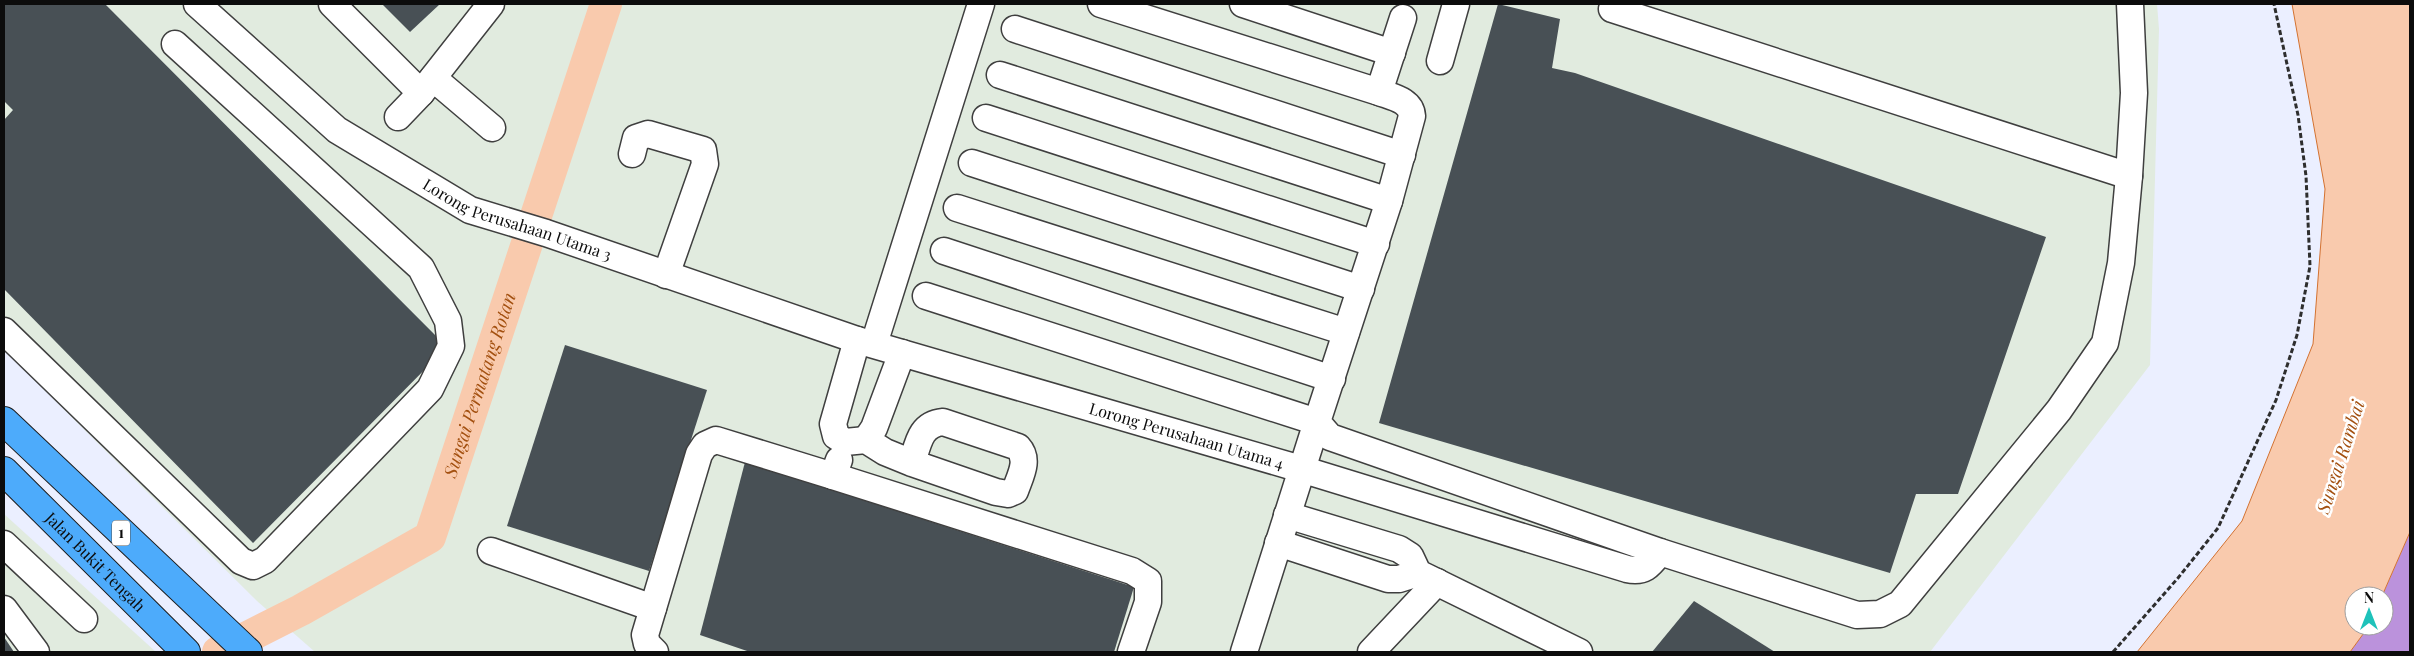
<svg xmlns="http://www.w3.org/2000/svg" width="2414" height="656" font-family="'Playfair Display',serif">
<rect width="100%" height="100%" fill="#ebefff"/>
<g fill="#e1ebdf">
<polygon points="4,4 2157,4 2159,29 2150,365 1930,652 315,652 257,601 4,350"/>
<polygon points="4,514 156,652 4,652"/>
</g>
<polygon fill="#bb92dc" points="2410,532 2410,652 2350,652 2369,626 2384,626 2384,596 2382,596"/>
<polygon fill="#f9caad" stroke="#d37231" points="2292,4 2410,4 2410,532 2382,596 2354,596 2354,626 2369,626 2350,652 2137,652 2242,521 2313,344 2325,189"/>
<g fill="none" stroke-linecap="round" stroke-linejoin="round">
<path stroke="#f9caad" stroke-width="32" id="s1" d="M 218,652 L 301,610 L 430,537 L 606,4"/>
</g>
<g fill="#485055">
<polygon points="4,4 105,4 447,347 253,543 4,289 4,120 13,110 4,101"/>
<polygon points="382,4 440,4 410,32"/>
<polygon points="1498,4 1560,19 1552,68 1575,73 2046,237 1958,494 1916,494 1890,573 1379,423"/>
<polygon points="565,345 707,390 649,571 507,526"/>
<polygon points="745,462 1134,587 1114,652 750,652 700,635"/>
<polygon points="1694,601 1775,652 1652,652"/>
<polygon points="4,637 14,652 4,652"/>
</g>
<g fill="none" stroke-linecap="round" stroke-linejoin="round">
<g stroke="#3f3f3f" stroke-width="29">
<g id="minor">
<path id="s2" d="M 197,4 L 337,130 L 470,210 L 546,233 L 857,340 L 1301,469 L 1627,569 C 1645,573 1650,565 1660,552"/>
<polyline points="332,4 421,93 398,117"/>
<path d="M 1101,4 L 1379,92 C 1392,97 1411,100 1412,116 L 1389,201 L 1317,422 L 1330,437 L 1660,552 L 1857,615 L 1880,614 L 1900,604 L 2059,410 L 2105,343 L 2121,263 L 2129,176 L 2134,93 L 2130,4"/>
<polyline points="1243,4 1392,53"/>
<polyline points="1614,4 1612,9 2129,176"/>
<polyline points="1015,29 1402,155"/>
<polyline points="1440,61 1456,4"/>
<polyline points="1000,75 1389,201"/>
<polyline points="433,78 492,128"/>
<polyline points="1379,92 1403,18"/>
<polyline points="421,93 491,4"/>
<polyline points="986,118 1376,244"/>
<polyline points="632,154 636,138 648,134 703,150 705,164 666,275"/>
<polyline points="972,163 1361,289"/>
<polyline points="957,208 1346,332"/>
<polyline points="944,251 1332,379"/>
<polyline points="926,296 1317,422 1244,652"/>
<polyline points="4,331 241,561 253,566 265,560 430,389 451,346 448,321 421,268 175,44"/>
<path d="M 857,340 L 833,424 L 836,436 L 845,442 L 866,440 L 885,452 L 912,463 L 996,492 L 1008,494 L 1015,491 C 1020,476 1030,460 1018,447 L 943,422 C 920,424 918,444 912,463"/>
<polyline points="874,344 981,4"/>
<polyline points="866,440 874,428 902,353"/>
<polyline points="833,476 1132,571 1148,581 1148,602 1131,652"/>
<polyline points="1287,515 1399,549 1410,556 1418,573 1579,652"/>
<polyline points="1278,543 1388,579 1399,579 1418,573"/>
<polyline points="4,544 84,619"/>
<polyline points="491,551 653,608"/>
<polyline points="4,609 36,652"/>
<polyline points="655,652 647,644 645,635 699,454 705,445 716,440 833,476 839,460"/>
<polyline points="1371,652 1437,582"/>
</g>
</g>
<g stroke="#1d1d1d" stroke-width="30">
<g id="highway">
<polyline points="4,421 248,652"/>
<path id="s3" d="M 4,471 L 186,652"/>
</g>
</g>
<polyline stroke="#2e2e2e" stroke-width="3" stroke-dasharray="5 2.5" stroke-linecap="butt" points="2113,652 2178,578 2218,528 2276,400 2297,335 2310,266 2306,176 2298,115 2274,4"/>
<use href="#minor" stroke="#fff" stroke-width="26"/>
<use href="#highway" stroke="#4dabfb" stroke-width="28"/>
</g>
<g text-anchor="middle" stroke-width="5" stroke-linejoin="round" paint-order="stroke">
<rect fill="#fff" stroke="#555" stroke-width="1" x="112" y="520.5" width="18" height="25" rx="4"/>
<g font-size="15" font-weight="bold" fill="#0c0c0c">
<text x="121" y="538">1</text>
</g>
<g font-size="16" fill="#0c0c0c" stroke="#fff">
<text dy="6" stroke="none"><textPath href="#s2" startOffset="391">Lorong Perusahaan Utama 3</textPath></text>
<text dy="6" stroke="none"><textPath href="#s2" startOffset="1095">Lorong Perusahaan Utama 4</textPath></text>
<text dy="6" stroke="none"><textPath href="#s3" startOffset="129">Jalan Bukit Tengah</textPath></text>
</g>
<g font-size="18" font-style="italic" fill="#a35010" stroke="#fff">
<text dy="6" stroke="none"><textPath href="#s1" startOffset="401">Sungai Permatang Rotan</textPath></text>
<text transform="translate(2341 457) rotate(-72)" y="6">Sungai Rambai</text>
</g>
</g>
<rect width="2414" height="656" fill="none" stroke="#0c0c0c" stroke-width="10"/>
<g transform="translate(2369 611)"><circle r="24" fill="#ffffff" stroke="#9e9e9e"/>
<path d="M0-4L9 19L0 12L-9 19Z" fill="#1ec2ba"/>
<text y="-8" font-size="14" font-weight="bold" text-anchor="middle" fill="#0c0c0c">N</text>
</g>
</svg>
